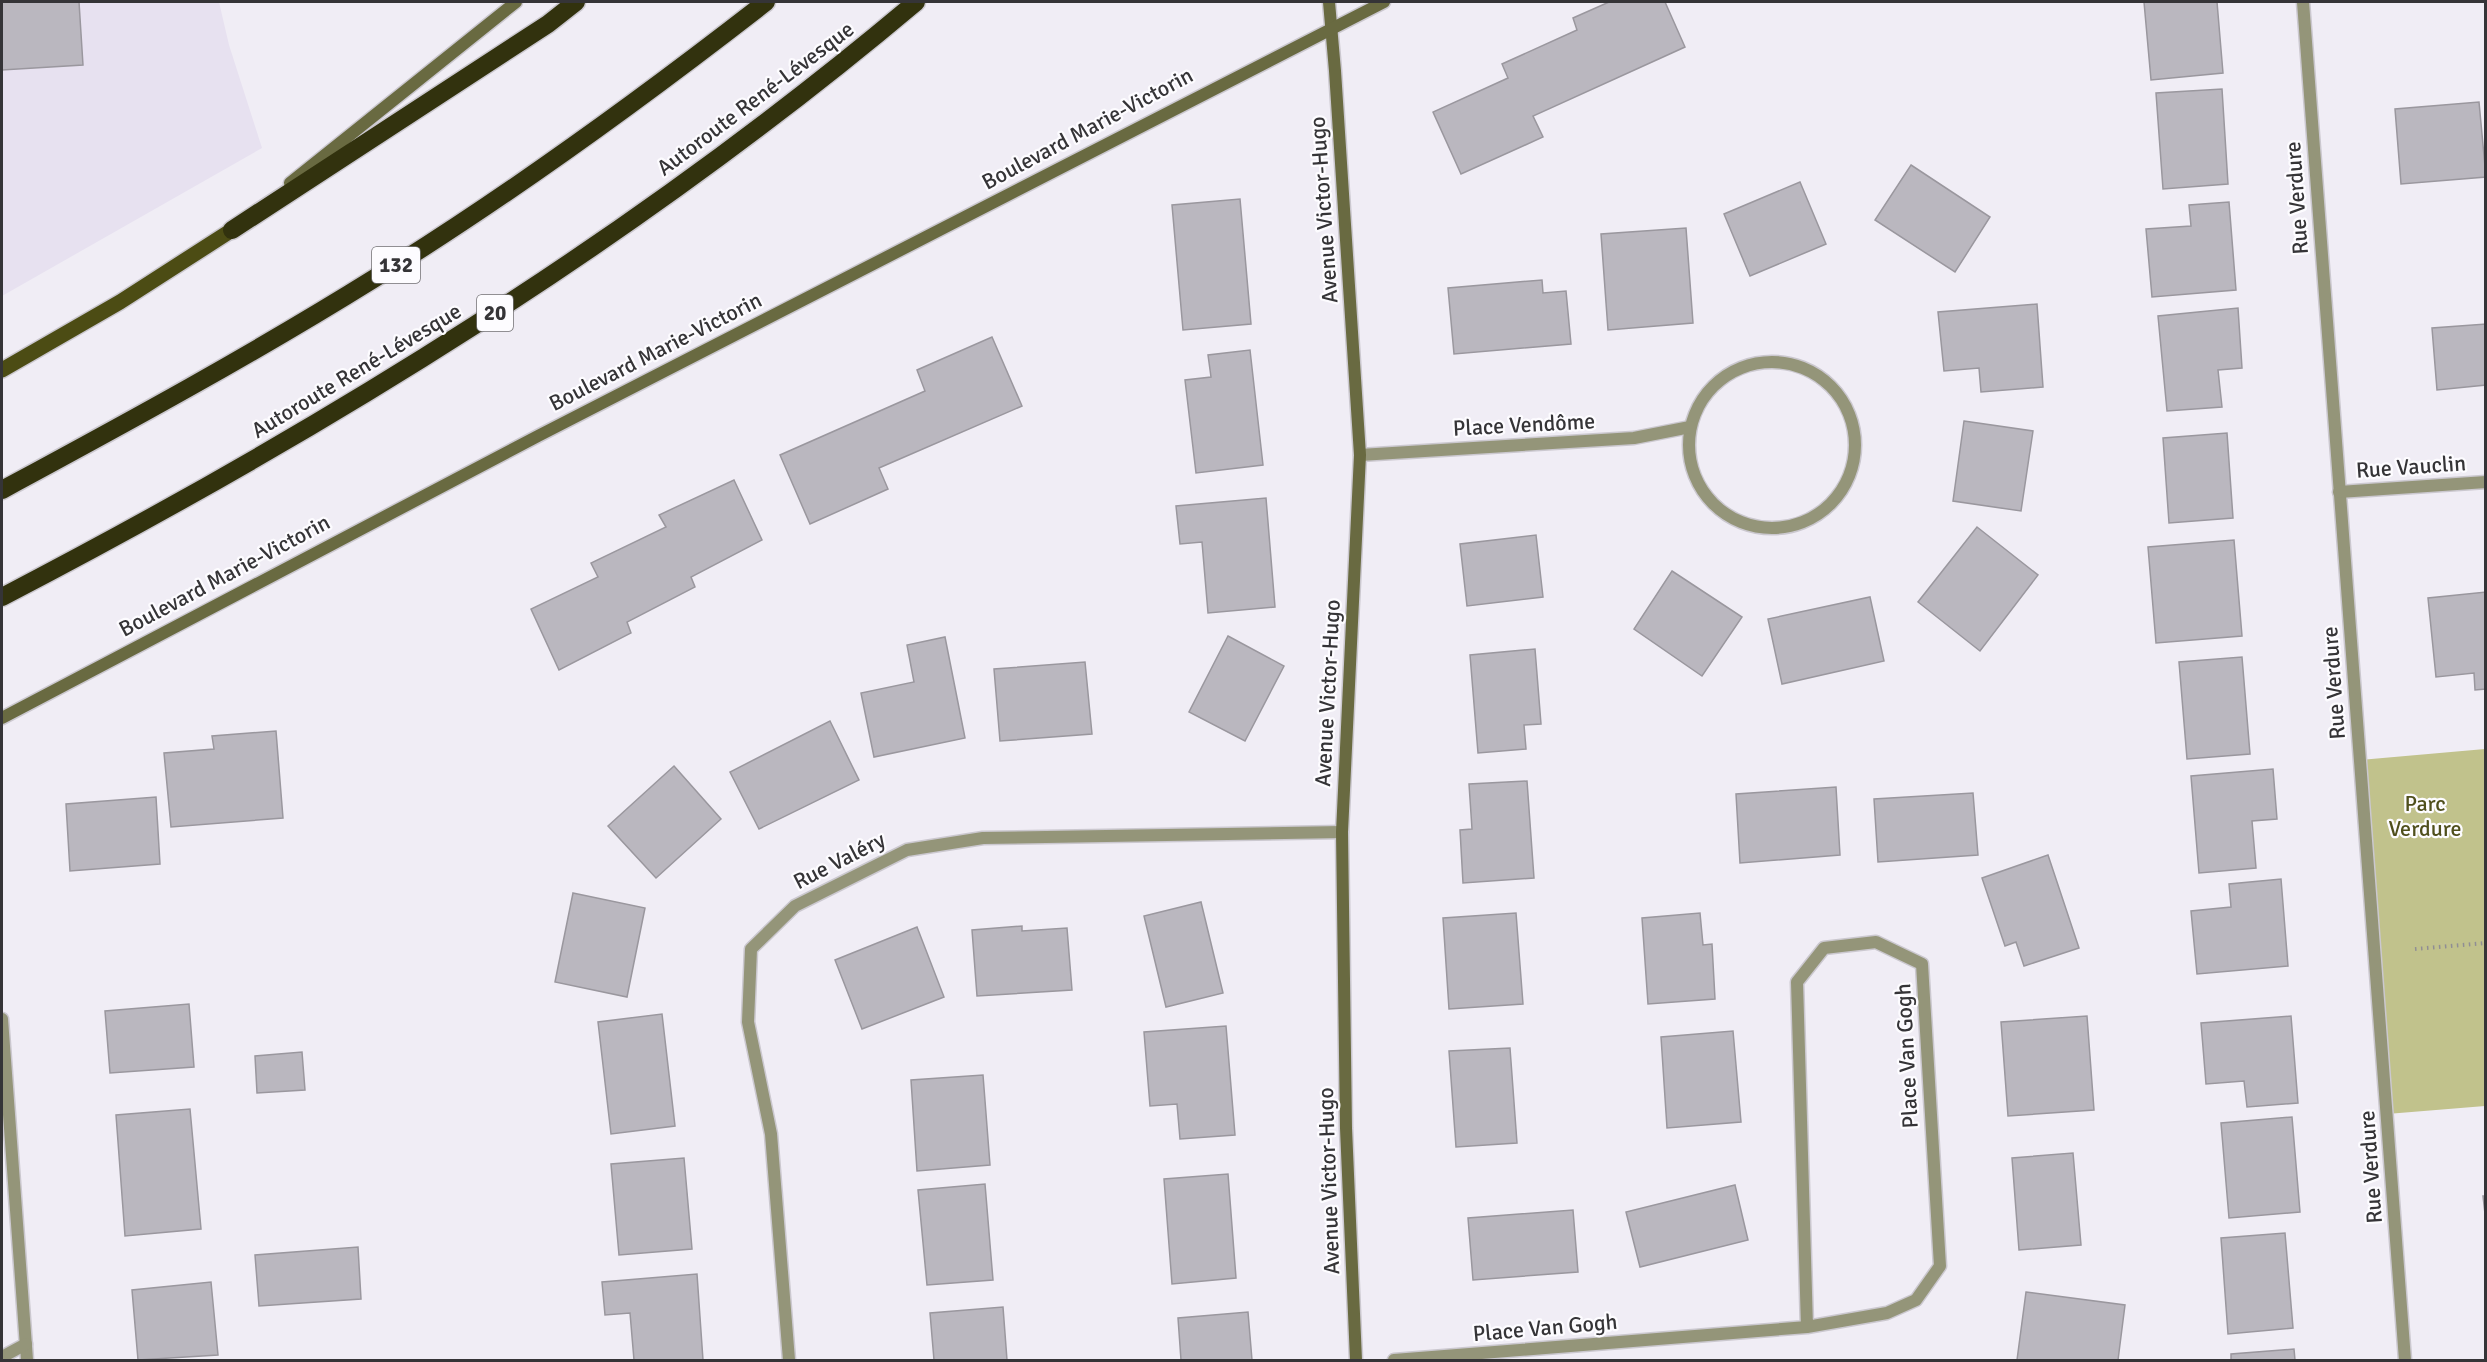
<svg xmlns="http://www.w3.org/2000/svg" width="2487" height="1362" font-family="Signika,sans-serif">
<rect width="100%" height="100%" fill="#f0edf5"/>
<polygon fill="#e7e1f0" points="2,2 219,2 229,45 262,148 2,296"/>
<polygon fill="#c1c28c" points="2485,749 2485,1106 2387,1114 2360,760"/>
<g fill="#bab7bf" stroke="#9a979e" stroke-width="1.5">
<polygon points="2,2 79,2 83,65 2,70"/>
<polygon points="1609,2 1665,2 1685,47 1533,116 1543,137 1461,174 1433,112 1508,78 1502,64 1577,30 1573,18"/>
<polygon points="2144,2 2217,2 2223,73 2151,80"/>
<polygon points="2222,89 2228,184 2163,189 2156,93"/>
<polygon points="2479,102 2486,177 2401,184 2395,109"/>
<polygon points="1911,165 1990,217 1955,272 1875,220"/>
<polygon points="1800,182 1826,244 1750,276 1724,214"/>
<polygon points="1240,199 1251,324 1183,330 1172,205"/>
<polygon points="2229,202 2236,290 2152,297 2146,229 2191,226 2189,205"/>
<polygon points="1686,228 1693,323 1608,330 1601,234"/>
<polygon points="1542,280 1543,293 1566,291 1571,344 1454,354 1448,288"/>
<polygon points="2037,304 2043,387 1981,392 1979,368 1944,371 1938,312"/>
<polygon points="2238,308 2242,368 2218,370 2222,407 2167,411 2158,316"/>
<polygon points="2486,324 2486,385 2437,390 2432,328"/>
<polygon points="992,337 1022,406 879,468 888,489 810,524 780,455 925,391 917,370"/>
<polygon points="1250,350 1263,465 1196,473 1185,380 1211,377 1208,355"/>
<polygon points="1964,421 2033,431 2021,511 1953,501"/>
<polygon points="2227,433 2233,518 2169,523 2163,438"/>
<polygon points="734,480 762,540 691,577 695,587 627,622 631,633 559,670 531,609 598,577 591,563 666,527 659,515"/>
<polygon points="1266,498 1275,607 1208,613 1202,542 1180,544 1176,506"/>
<polygon points="1977,527 2038,575 1980,651 1918,602"/>
<polygon points="1536,535 1543,597 1467,606 1460,544"/>
<polygon points="2234,540 2242,636 2156,643 2148,547"/>
<polygon points="1672,571 1742,617 1702,676 1634,629"/>
<polygon points="2486,592 2486,689 2475,690 2474,673 2436,677 2428,598"/>
<polygon points="1870,597 1884,661 1782,684 1768,619"/>
<polygon points="1228,636 1284,666 1245,741 1189,712"/>
<polygon points="945,637 965,738 874,757 861,693 914,682 907,645"/>
<polygon points="1535,649 1541,724 1524,725 1526,749 1478,753 1470,655"/>
<polygon points="2242,657 2250,754 2187,759 2179,662"/>
<polygon points="1085,662 1092,734 1000,741 994,669"/>
<polygon points="830,721 859,780 759,829 730,772"/>
<polygon points="276,731 283,818 171,827 164,753 214,749 212,736"/>
<polygon points="674,766 721,819 656,878 608,826"/>
<polygon points="2273,769 2277,819 2252,821 2256,868 2199,873 2191,776"/>
<polygon points="1527,781 1534,878 1463,883 1460,830 1472,829 1469,784"/>
<polygon points="1836,787 1840,855 1740,863 1736,794"/>
<polygon points="1973,793 1978,855 1878,862 1874,799"/>
<polygon points="156,797 160,864 70,871 66,804"/>
<polygon points="2048,855 2079,948 2024,966 2016,942 2005,946 1982,878"/>
<polygon points="2281,879 2288,966 2197,974 2191,911 2231,907 2229,884"/>
<polygon points="573,893 645,908 627,997 555,982"/>
<polygon points="1201,902 1223,993 1166,1007 1144,916"/>
<polygon points="1516,913 1523,1004 1449,1009 1443,918"/>
<polygon points="1700,913 1703,945 1712,944 1715,999 1648,1004 1642,918"/>
<polygon points="1022,926 1022,931 1067,928 1072,990 977,996 972,930"/>
<polygon points="917,927 944,997 862,1029 835,960"/>
<polygon points="189,1004 194,1067 110,1073 105,1011"/>
<polygon points="662,1014 675,1126 611,1134 598,1022"/>
<polygon points="2087,1016 2094,1110 2008,1116 2001,1022"/>
<polygon points="2291,1016 2298,1103 2247,1107 2244,1081 2206,1084 2201,1023"/>
<polygon points="1226,1026 1235,1135 1180,1139 1177,1104 1150,1106 1144,1032"/>
<polygon points="1733,1031 1741,1122 1667,1128 1661,1037"/>
<polygon points="1510,1048 1517,1143 1456,1147 1449,1051"/>
<polygon points="302,1052 305,1090 257,1093 255,1056"/>
<polygon points="983,1075 990,1165 917,1171 911,1080"/>
<polygon points="190,1109 201,1229 125,1236 116,1115"/>
<polygon points="2292,1117 2300,1212 2229,1218 2221,1123"/>
<polygon points="2073,1153 2081,1245 2019,1250 2012,1158"/>
<polygon points="684,1158 692,1249 619,1255 611,1164"/>
<polygon points="1228,1174 1236,1278 1172,1284 1164,1179"/>
<polygon points="985,1184 993,1280 927,1285 918,1190"/>
<polygon points="1735,1185 1748,1240 1640,1267 1626,1212"/>
<polygon points="2483,1196 2486,1196 2486,1223"/>
<polygon points="1573,1210 1578,1272 1473,1280 1468,1218"/>
<polygon points="2285,1233 2293,1328 2228,1334 2221,1238"/>
<polygon points="358,1247 361,1299 259,1306 255,1255"/>
<polygon points="697,1274 703,1360 634,1360 630,1313 605,1315 602,1282"/>
<polygon points="211,1282 218,1355 138,1360 132,1290"/>
<polygon points="2026,1292 2125,1305 2118,1360 2017,1360"/>
<polygon points="1003,1307 1007,1360 934,1360 930,1313"/>
<polygon points="1248,1312 1252,1360 1181,1360 1178,1318"/>
<polygon points="2294,1349 2295,1360 2231,1360 2231,1354"/>
</g>
<g fill="none" stroke-linecap="round" stroke-linejoin="round">
<g stroke="#cbc8cf" stroke-width="15">
<g id="street">
<polyline points="2303,2 2405,1360"/>
<circle cx="1772" cy="445" r="83"/>
<polyline points="1360,455 1634,438 1690,427"/>
<polyline points="2339,492 2486,482"/>
<polyline points="2,1019 27,1360"/>
<polyline points="2,1357 26,1344"/>
<polyline points="789,1360 771,1134 748,1022 751,949 795,906 907,850 983,838 1342,832"/>
<polyline points="1394,1360 1807,1327 1887,1313 1916,1300 1940,1266 1922,964 1876,942 1824,948 1797,982 1807,1327"/>
</g>
</g>
<g stroke="#cbc8cf" stroke-width="15">
<g id="secondary">
<polyline points="1329,2 1335,71 1360,455 1342,832 1346,1128 1356,1360"/>
<polyline points="290,183 516,2"/>
<polyline points="2,718 538,436 1384,2"/>
</g>
</g>
<g stroke="#cbc8cf" stroke-width="18">
<polyline id="primary" points="2,370 120,302 232,230"/>
</g>
<g stroke="#cbc8cf" stroke-width="21">
<g id="highway">
<polyline points="232,230 548,24 576,2"/>
<path d="M 2,490 C 128,422 253,354 375,278 C 511,194 640,100 766,2"/>
<path d="M 2,597 C 325,429 637,237 916,2"/>
</g>
</g>
<polyline stroke="#908e94" stroke-width="4" stroke-dasharray="1.5 4.5" stroke-linecap="butt" points="2415,949 2486,943"/>
<use href="#street" stroke="#949579" stroke-width="12"/>
<use href="#secondary" stroke="#696a41" stroke-width="12"/>
<use href="#primary" stroke="#4c4c14" stroke-width="15"/>
<use href="#highway" stroke="#32320e" stroke-width="18"/>
</g>
<g text-anchor="middle" stroke-width="4.5" stroke-linejoin="round" paint-order="stroke">
<g fill="#fdfcff" stroke="#717073" stroke-width="1.5">
<rect x="372" y="247" width="48" height="36" rx="4.5"/>
<rect x="477" y="295" width="36" height="36" rx="4.5"/>
</g>
<g font-size="21" font-weight="bold" fill="#353437">
<text x="396" y="272">132</text>
<text x="495" y="320">20</text>
</g>
<g font-size="22" fill="#353437" stroke="#fdfcff">
<text transform="translate(755 98) rotate(-37)" y="8">Autoroute René-Lévesque</text>
<text transform="translate(1087 128) rotate(-28)" y="8">Boulevard Marie-Victorin</text>
<text transform="translate(2296 198) rotate(-94)" y="8">Rue Verdure</text>
<text transform="translate(1323 210) rotate(-94)" y="8">Avenue Victor-Hugo</text>
<text transform="translate(655 351) rotate(-27)" y="8">Boulevard Marie-Victorin</text>
<text transform="translate(356 370) rotate(-31)" y="8">Autoroute René-Lévesque</text>
<text transform="translate(1524 424) rotate(-3)" y="8">Place Vendôme</text>
<text transform="translate(2411 466) rotate(-4)" y="8">Rue Vauclin</text>
<text transform="translate(224 575) rotate(-28)" y="8">Boulevard Marie-Victorin</text>
<text transform="translate(2333 683) rotate(-94)" y="8">Rue Verdure</text>
<text transform="translate(1327 693) rotate(-87)" y="8">Avenue Victor-Hugo</text>
<text transform="translate(839 860) rotate(-27)" y="8">Rue Valéry</text>
<text transform="translate(1906 1056) rotate(-93)" y="8">Place Van Gogh</text>
<text transform="translate(2370 1167) rotate(-94)" y="8">Rue Verdure</text>
<text transform="translate(1328 1181) rotate(-92)" y="8">Avenue Victor-Hugo</text>
<text transform="translate(1545 1327) rotate(-5)" y="8">Place Van Gogh</text>
</g>
<g font-size="22" fill="#4f4f1c" stroke="#fdfcff">
<text x="2425" y="811">Parc<tspan x="2425" dy="25">Verdure</tspan></text>
</g>
</g>
<rect width="2487" height="1362" fill="none" stroke="#353437" stroke-width="6"/>
</svg>
